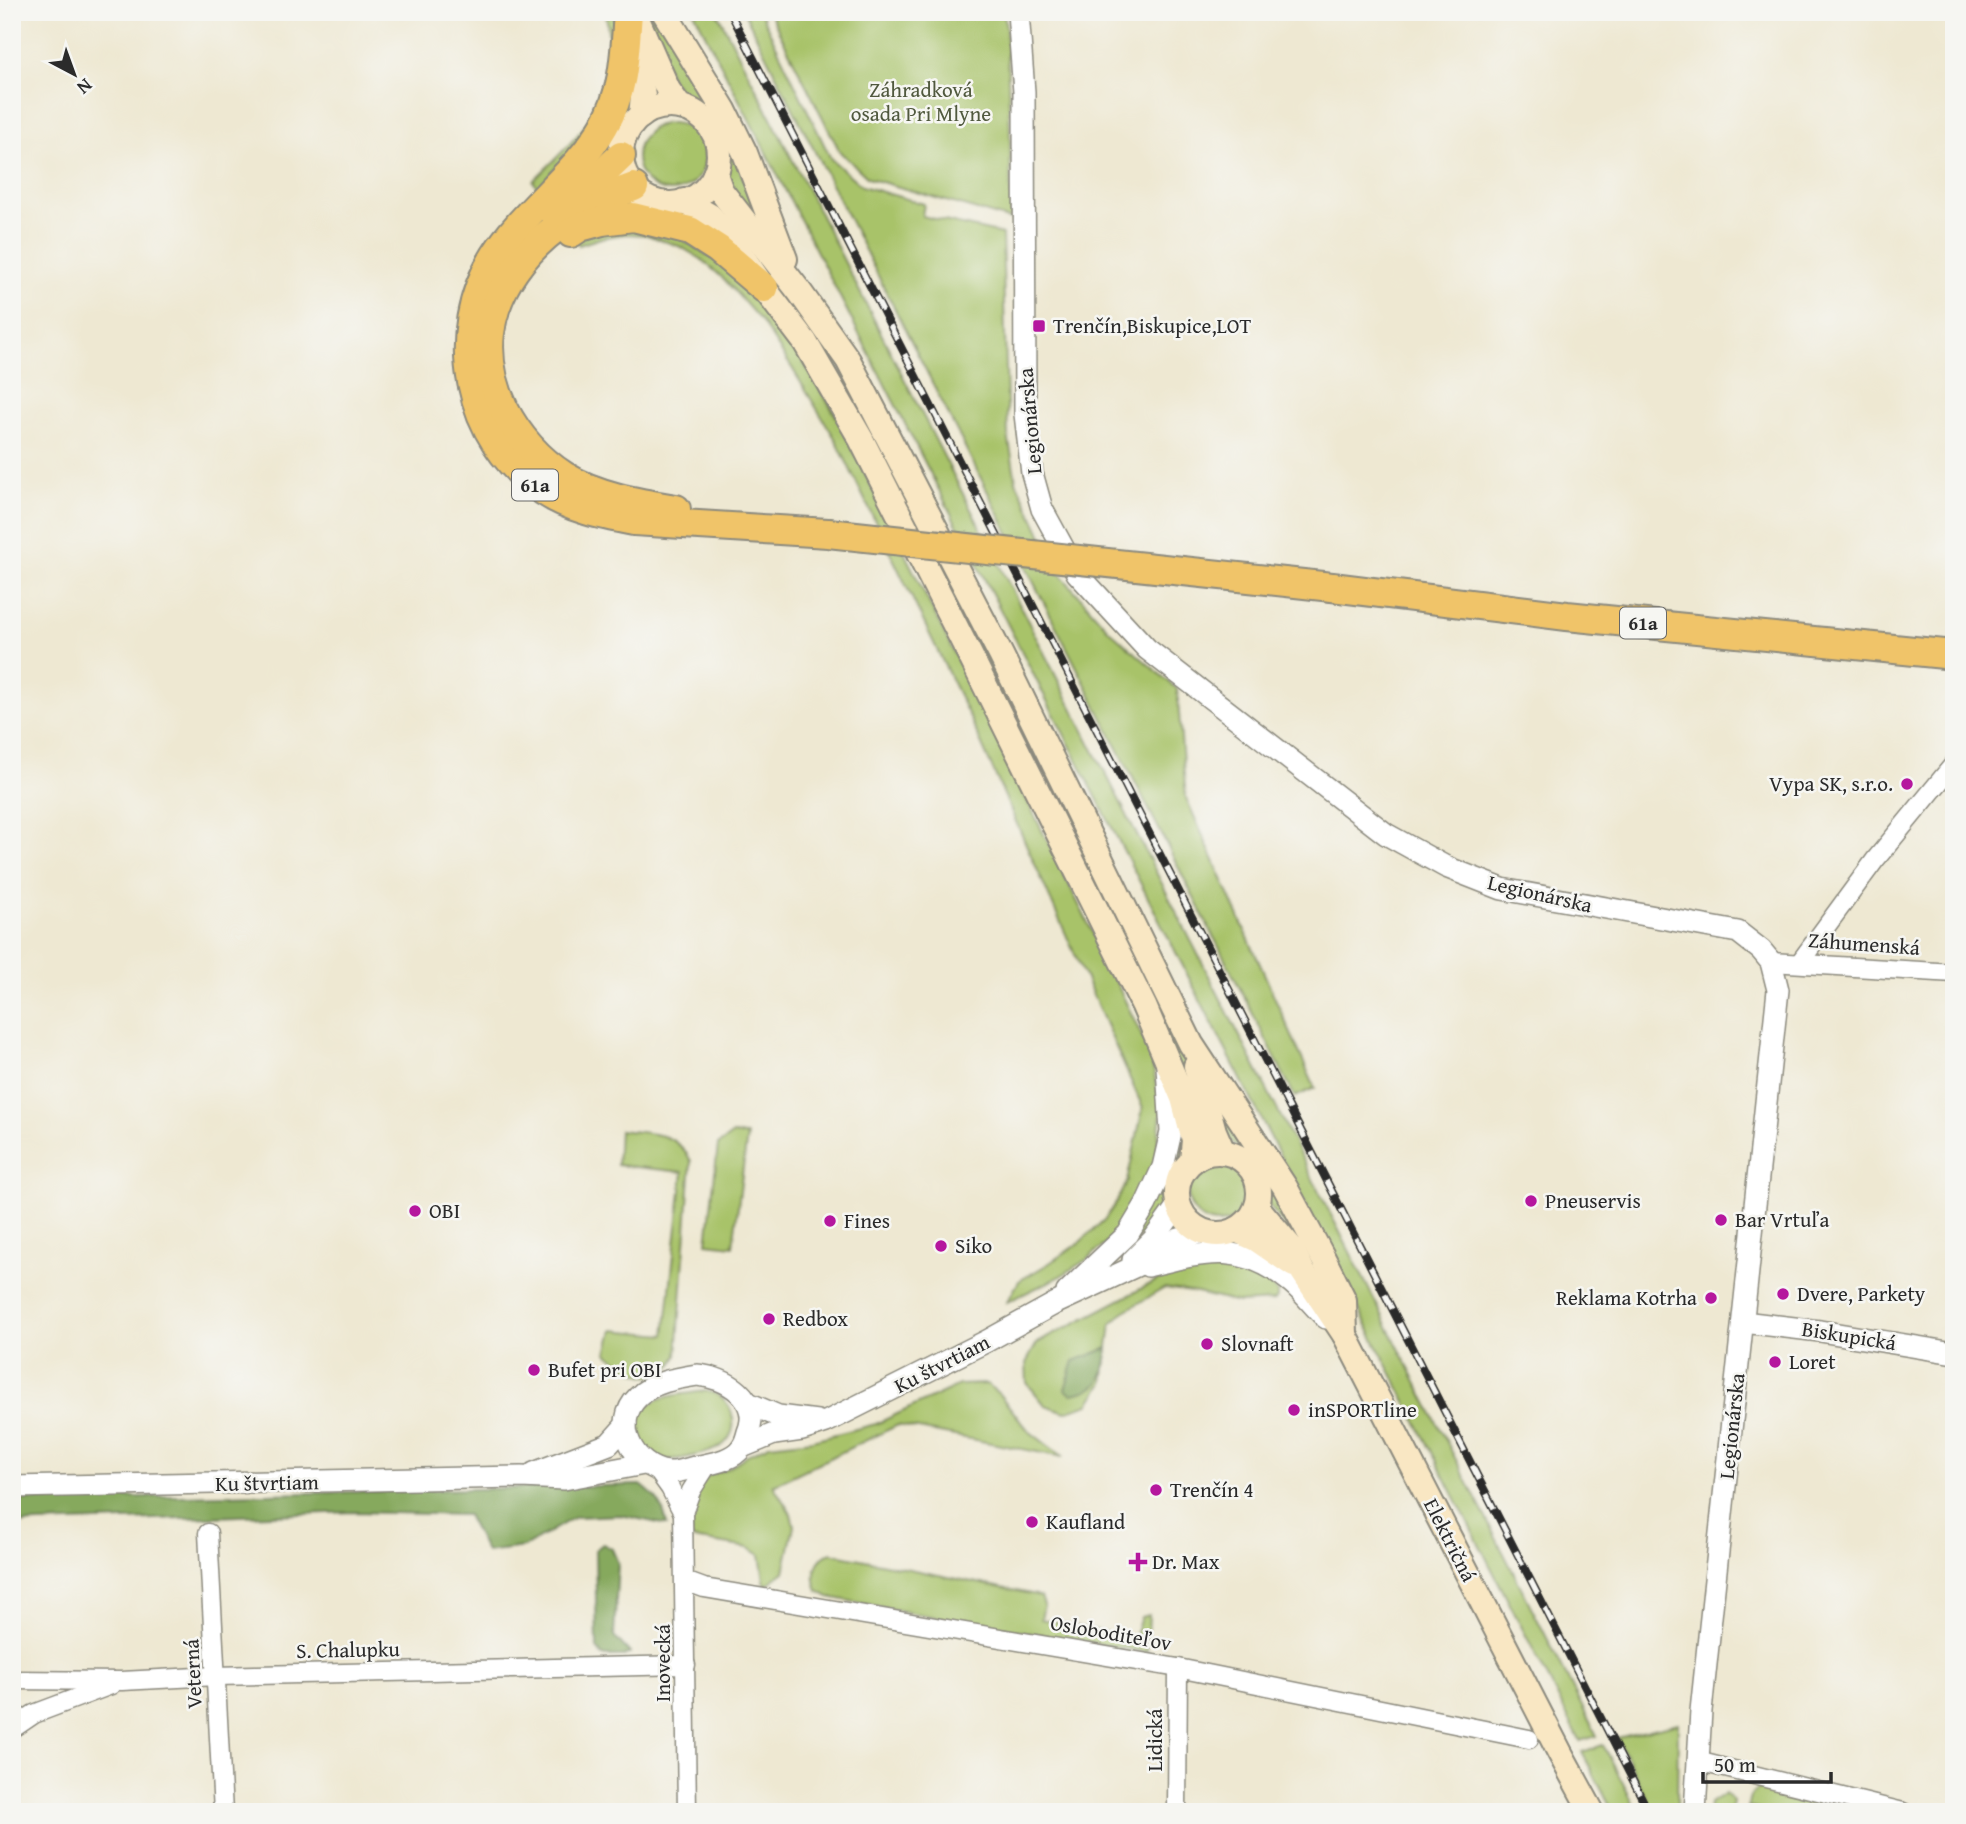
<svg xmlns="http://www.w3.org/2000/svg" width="1966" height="1824" font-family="'Gentium Book Plus',serif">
<rect width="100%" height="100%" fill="#f6f6f2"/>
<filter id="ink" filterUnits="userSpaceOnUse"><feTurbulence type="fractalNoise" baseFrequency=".0143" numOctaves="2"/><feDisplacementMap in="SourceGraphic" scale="14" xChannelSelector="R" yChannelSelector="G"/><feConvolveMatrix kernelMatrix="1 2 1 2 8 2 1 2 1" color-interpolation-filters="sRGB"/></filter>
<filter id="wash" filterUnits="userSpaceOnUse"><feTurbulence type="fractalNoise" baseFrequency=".00686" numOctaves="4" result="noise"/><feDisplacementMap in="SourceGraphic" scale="28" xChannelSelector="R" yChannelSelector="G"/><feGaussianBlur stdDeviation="1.57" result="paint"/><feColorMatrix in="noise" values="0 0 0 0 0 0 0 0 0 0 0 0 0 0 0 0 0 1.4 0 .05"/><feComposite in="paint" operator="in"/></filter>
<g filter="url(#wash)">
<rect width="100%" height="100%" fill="#eee8d2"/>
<g fill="#a8c369" stroke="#6a774a" stroke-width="2">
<path d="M 606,12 L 613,12 L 617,41 L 604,110 L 538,188 L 533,181 C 564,150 602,118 608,72 C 611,52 608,32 606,12 Z"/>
<polygon points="649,12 656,12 717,111 766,236 727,187 725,172 728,150 717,120 704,107 688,99 672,81 657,39"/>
<polygon points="694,12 717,12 1597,1736 1580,1741"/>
<polygon points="744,12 760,12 831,159 862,186 924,204 922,216 1002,234 1008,435 1016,481 1060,574 1109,630 1177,689 1186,798 1315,1088 1295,1097"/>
<polygon points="769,12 1004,12 1006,28 1010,131 1011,220 868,178 840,152"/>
<circle cx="671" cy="157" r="34"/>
<polygon points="713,191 821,339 878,436 1172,1022 1215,1144 1200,1146 946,587 702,202"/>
<polygon points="620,227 673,234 728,268 768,310 806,367 840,423 1086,919 1151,1055 1161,1113 1156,1159 1145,1195 1114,1237 1086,1260 1057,1278 1007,1302 1019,1281 1048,1264 1079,1243 1104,1220 1114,1206 1127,1181 1143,1108 970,718 836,440 792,368 761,321 725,280 701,259 681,247 647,235 626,234 601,238 579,245 575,239"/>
<polygon points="1209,1088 1236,1125 1327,1280 1267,1203 1266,1183 1262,1171 1251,1156 1230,1141"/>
<polygon points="1178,1111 1184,1154 1172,1176 1169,1196 1159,1221 1129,1245"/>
<path d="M 619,1130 C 649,1134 676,1130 691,1161 L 677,1356 C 657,1394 633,1371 607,1353 L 613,1330 L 665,1335 L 683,1172 L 617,1165 Z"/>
<polygon points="733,1134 747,1136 733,1246 707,1243 718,1145"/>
<circle cx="1218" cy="1193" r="30"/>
<polygon points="1204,1265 1236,1268 1261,1277 1277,1292 1277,1298 1274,1301 1239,1303 1197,1293 1165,1288 1123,1312 1111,1324 1103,1383 1089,1404 1065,1412 1045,1405 1027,1383 1026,1363 1037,1343 1177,1270"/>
<polygon points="987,1384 999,1394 1029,1431 1063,1457 898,1425 773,1485 791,1514 794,1526 784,1572 765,1586 760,1555 749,1548 692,1539 691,1511 697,1490 708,1476 729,1468 747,1455 769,1445 812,1440 876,1424 959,1385"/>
<path d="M 705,1391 C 709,1392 716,1393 720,1396 C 734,1407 739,1430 725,1443 C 715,1453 677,1461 663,1459 C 650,1458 646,1452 639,1441 C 634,1433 633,1426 638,1417 C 649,1394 682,1395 705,1391 Z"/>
<path d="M 831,1553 L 1036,1595 L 1041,1597 L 1044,1605 L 1041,1619 L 1134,1638 L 1141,1617 L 1149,1615 L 1147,1652 L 912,1613 L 829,1597 L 818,1591 C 811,1576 815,1558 831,1553 Z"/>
<polygon points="1678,1723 1677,1812 1654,1812 1617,1738"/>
<polygon points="1603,1745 1638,1812 1613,1812 1582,1752"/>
<path d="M 1759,1788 L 1829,1805 L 1844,1812 L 1766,1812 L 1748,1807 C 1749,1798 1750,1793 1759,1788 Z"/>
<polygon points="1725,1793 1733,1801 1731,1812 1709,1812 1710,1803"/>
</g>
<g fill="#86a95d" stroke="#586a44" stroke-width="2">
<path d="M 1108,1348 C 1103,1376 1103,1390 1071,1394 L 1065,1389 L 1074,1361 Z"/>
<path d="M 641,1485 C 658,1498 663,1505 667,1525 L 621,1515 L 575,1517 L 524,1547 L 486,1552 L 467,1515 L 355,1512 L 12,1524 L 12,1500 Z"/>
<polygon points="603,1544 612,1549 618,1563 614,1636 630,1653 624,1656 602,1656 597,1648 595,1550"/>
</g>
</g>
<g filter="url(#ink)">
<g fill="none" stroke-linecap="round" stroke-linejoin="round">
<g stroke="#8c8a7e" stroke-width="21">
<g id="minor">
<polyline points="1771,962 1954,973"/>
<polyline points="1800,962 1875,860 1954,764"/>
<polyline points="657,1470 670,1488 683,1513"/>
<polyline points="208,1533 223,1812"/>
<polyline points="685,1581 704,1588 1178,1668 1529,1739"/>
<polyline points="12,1680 122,1681 216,1676 686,1665"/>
<polyline points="12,1729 34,1714 111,1685"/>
<polyline points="1697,1761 1903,1812"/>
<polyline points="687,1812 683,1513 691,1491 708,1464"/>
<polyline points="1177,1812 1178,1668"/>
</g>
</g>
<g stroke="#8c8a7e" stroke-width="24">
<g id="tertiary">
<polyline points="1018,12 1024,92 1025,414 1032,473 1042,509 1077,573 1147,649 1386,834 1446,867 1502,889 1738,932 1761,950 1771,962 1778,990 1701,1711 1695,1812"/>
<polyline points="1133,1260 1153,1240 1178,1205"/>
<path d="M 1148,1266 C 1205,1252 1242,1241 1292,1283 C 1304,1293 1314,1307 1326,1318"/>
<polyline points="1067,1292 1128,1234 1146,1204 1163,1167 1171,1132 1167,1066"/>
<polyline points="1743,1322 1820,1331 1954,1353"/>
<path d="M 697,1375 C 726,1377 762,1399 748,1432 C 747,1436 745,1443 742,1447 C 733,1460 714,1463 699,1466 C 689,1468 678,1473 668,1472 C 633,1468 611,1423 638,1397 C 652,1382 678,1378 697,1375 Z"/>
<polyline points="748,1403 778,1416 817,1421"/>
<polyline points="742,1447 774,1434 802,1430 826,1422 987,1341 1056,1303 1149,1260 1179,1239 1204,1232"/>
<polyline points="534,1473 609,1444 626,1425"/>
<polyline points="12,1487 521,1477 564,1479 644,1464"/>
</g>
</g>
<g stroke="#8c8a7e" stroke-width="28">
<g id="secondary">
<polyline points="634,12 668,90 680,107"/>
<polyline points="664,12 724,110 745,153 785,259"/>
<polyline points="634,34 643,96 641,116"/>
<circle cx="670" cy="155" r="49"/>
<polyline points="715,174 721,191 799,291 848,360 1001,655 1191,1044 1285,1187 1323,1258 1344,1300 1345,1335"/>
<polyline points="684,201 710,216 729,237 764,288 805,342 861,439 970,655 1144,1006 1183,1098 1194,1140 1192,1161"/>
<polyline points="1196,1066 1214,1131 1223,1152"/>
<circle cx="1218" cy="1193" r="41"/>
<polyline points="1257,1207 1292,1249 1303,1272 1345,1335 1560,1753 1592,1812"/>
<polyline points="1236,1230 1256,1239 1294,1265"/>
</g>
</g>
<g stroke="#8c8a7e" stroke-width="32">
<g id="primary">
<path d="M 628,12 C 625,52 625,90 604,126 C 577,174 525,209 495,256 C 447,333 466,440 544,491 C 571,509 603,515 634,521 L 828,533"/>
<path d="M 634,187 C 539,218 454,304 504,409 C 518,436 538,459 564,476 C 596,496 639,503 676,509"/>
<polyline points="547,207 599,177 621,156"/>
<polyline points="571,233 580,227 602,221 633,217 690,231 718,249 764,288"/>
<polyline points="1332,587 1567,616 1954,655"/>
</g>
</g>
<use href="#minor" stroke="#fff" stroke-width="18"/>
<use href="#tertiary" stroke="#fff" stroke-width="21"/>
<use href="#secondary" stroke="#f9e7c3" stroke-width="24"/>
<use href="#primary" stroke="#f0c469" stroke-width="28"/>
<g stroke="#2b2b2b" stroke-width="8">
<polyline id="rail" points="730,12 1649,1812"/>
</g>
<use href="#rail" stroke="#f6f6f2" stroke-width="5" stroke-dasharray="16" stroke-linecap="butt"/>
<g stroke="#8c8a7e" stroke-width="32" stroke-linecap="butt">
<polyline id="primary-bridge" points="828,533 1332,587"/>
</g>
<use href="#primary-bridge" stroke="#f0c469" stroke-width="28"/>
</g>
</g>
<g fill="#b5179e" stroke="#f6f6f2" stroke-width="2.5">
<rect x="1032" y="319" width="14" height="14" rx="3.5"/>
<circle cx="1907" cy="784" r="7"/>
<circle cx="1531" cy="1201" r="7"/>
<circle cx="415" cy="1211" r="7"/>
<circle cx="1721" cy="1220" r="7"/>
<circle cx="830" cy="1221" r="7"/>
<circle cx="941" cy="1246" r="7"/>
<circle cx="1783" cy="1294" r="7"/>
<circle cx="1711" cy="1298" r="7"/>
<circle cx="769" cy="1319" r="7"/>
<circle cx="1207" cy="1344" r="7"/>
<circle cx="1775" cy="1362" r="7"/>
<circle cx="534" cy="1370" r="7"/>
<circle cx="1294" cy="1410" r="7"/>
<circle cx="1156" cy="1490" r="7"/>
<circle cx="1032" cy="1522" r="7"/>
<path d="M1134.5 1551.5h7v7h7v7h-7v7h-7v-7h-7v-7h7z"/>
</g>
<g text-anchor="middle" stroke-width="5" stroke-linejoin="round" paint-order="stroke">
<g fill="#f6f6f2" stroke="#686867" stroke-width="2">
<rect x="512" y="469.5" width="46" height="31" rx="5"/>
<rect x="1620" y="607.5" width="46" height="31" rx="5"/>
</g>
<g font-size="19" font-weight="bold" fill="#2b2b2b">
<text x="535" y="492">61a</text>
<text x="1643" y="630">61a</text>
</g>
<g font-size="21" fill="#50593e" stroke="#f6f6f2">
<text x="921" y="97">Záhradková<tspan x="921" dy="24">osada Pri Mlyne</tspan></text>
</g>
<g font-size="21" fill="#2b2b2b" stroke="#f6f6f2" text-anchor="start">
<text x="1053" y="333">Trenčín,Biskupice,LOT</text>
<text x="1893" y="791" text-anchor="end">Vypa SK, s.r.o.</text>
<text x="1545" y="1208">Pneuservis</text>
<text x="429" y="1218">OBI</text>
<text x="1735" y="1227">Bar Vrtuľa</text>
<text x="844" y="1228">Fines</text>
<text x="955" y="1253">Siko</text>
<text x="1797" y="1301">Dvere, Parkety</text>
<text x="1697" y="1305" text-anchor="end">Reklama Kotrha</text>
<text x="783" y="1326">Redbox</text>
<text x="1221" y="1351">Slovnaft</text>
<text x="1789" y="1369">Loret</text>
<text x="548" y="1377">Bufet pri OBI</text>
<text x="1308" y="1417">inSPORTline</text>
<text x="1170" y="1497">Trenčín 4</text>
<text x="1046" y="1529">Kaufland</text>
<text x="1152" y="1569">Dr. Max</text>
</g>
<g font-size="21" fill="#2b2b2b" stroke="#f6f6f2">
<text transform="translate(1030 421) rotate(-95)" y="7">Legionárska</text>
<text transform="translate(1540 894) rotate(13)" y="7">Legionárska</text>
<text transform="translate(1864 944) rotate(4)" y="7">Záhumenská</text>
<text transform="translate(1849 1336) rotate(9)" y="7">Biskupická</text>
<text transform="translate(942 1364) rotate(-27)" y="7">Ku štvrtiam</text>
<text transform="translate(1732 1426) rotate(-84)" y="7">Legionárska</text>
<text transform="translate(267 1483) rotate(-1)" y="7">Ku štvrtiam</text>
<text transform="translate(1450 1540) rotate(63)" y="7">Električná</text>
<text transform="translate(1111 1633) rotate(10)" y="7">Osloboditeľov</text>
<text transform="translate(348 1650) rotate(-1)" y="7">S. Chalupku</text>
<text transform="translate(663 1663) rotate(-90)" y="7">Inovecká</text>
<text transform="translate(193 1674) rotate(-93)" y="7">Veterná</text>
<text transform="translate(1155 1740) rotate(-90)" y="7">Lidická</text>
</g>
</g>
<rect width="1966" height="1824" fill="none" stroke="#f6f6f2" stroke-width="42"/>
<g transform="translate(74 74) rotate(139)" stroke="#f6f6f2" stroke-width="5" paint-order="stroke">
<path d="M0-5L12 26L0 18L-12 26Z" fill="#2b2b2b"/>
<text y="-10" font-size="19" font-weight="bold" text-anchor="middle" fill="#2b2b2b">N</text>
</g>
<path d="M1703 1772v10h128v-10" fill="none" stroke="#2b2b2b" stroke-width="3.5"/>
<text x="1714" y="1772" font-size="21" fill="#2b2b2b" stroke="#f6f6f2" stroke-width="5" paint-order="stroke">50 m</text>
</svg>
